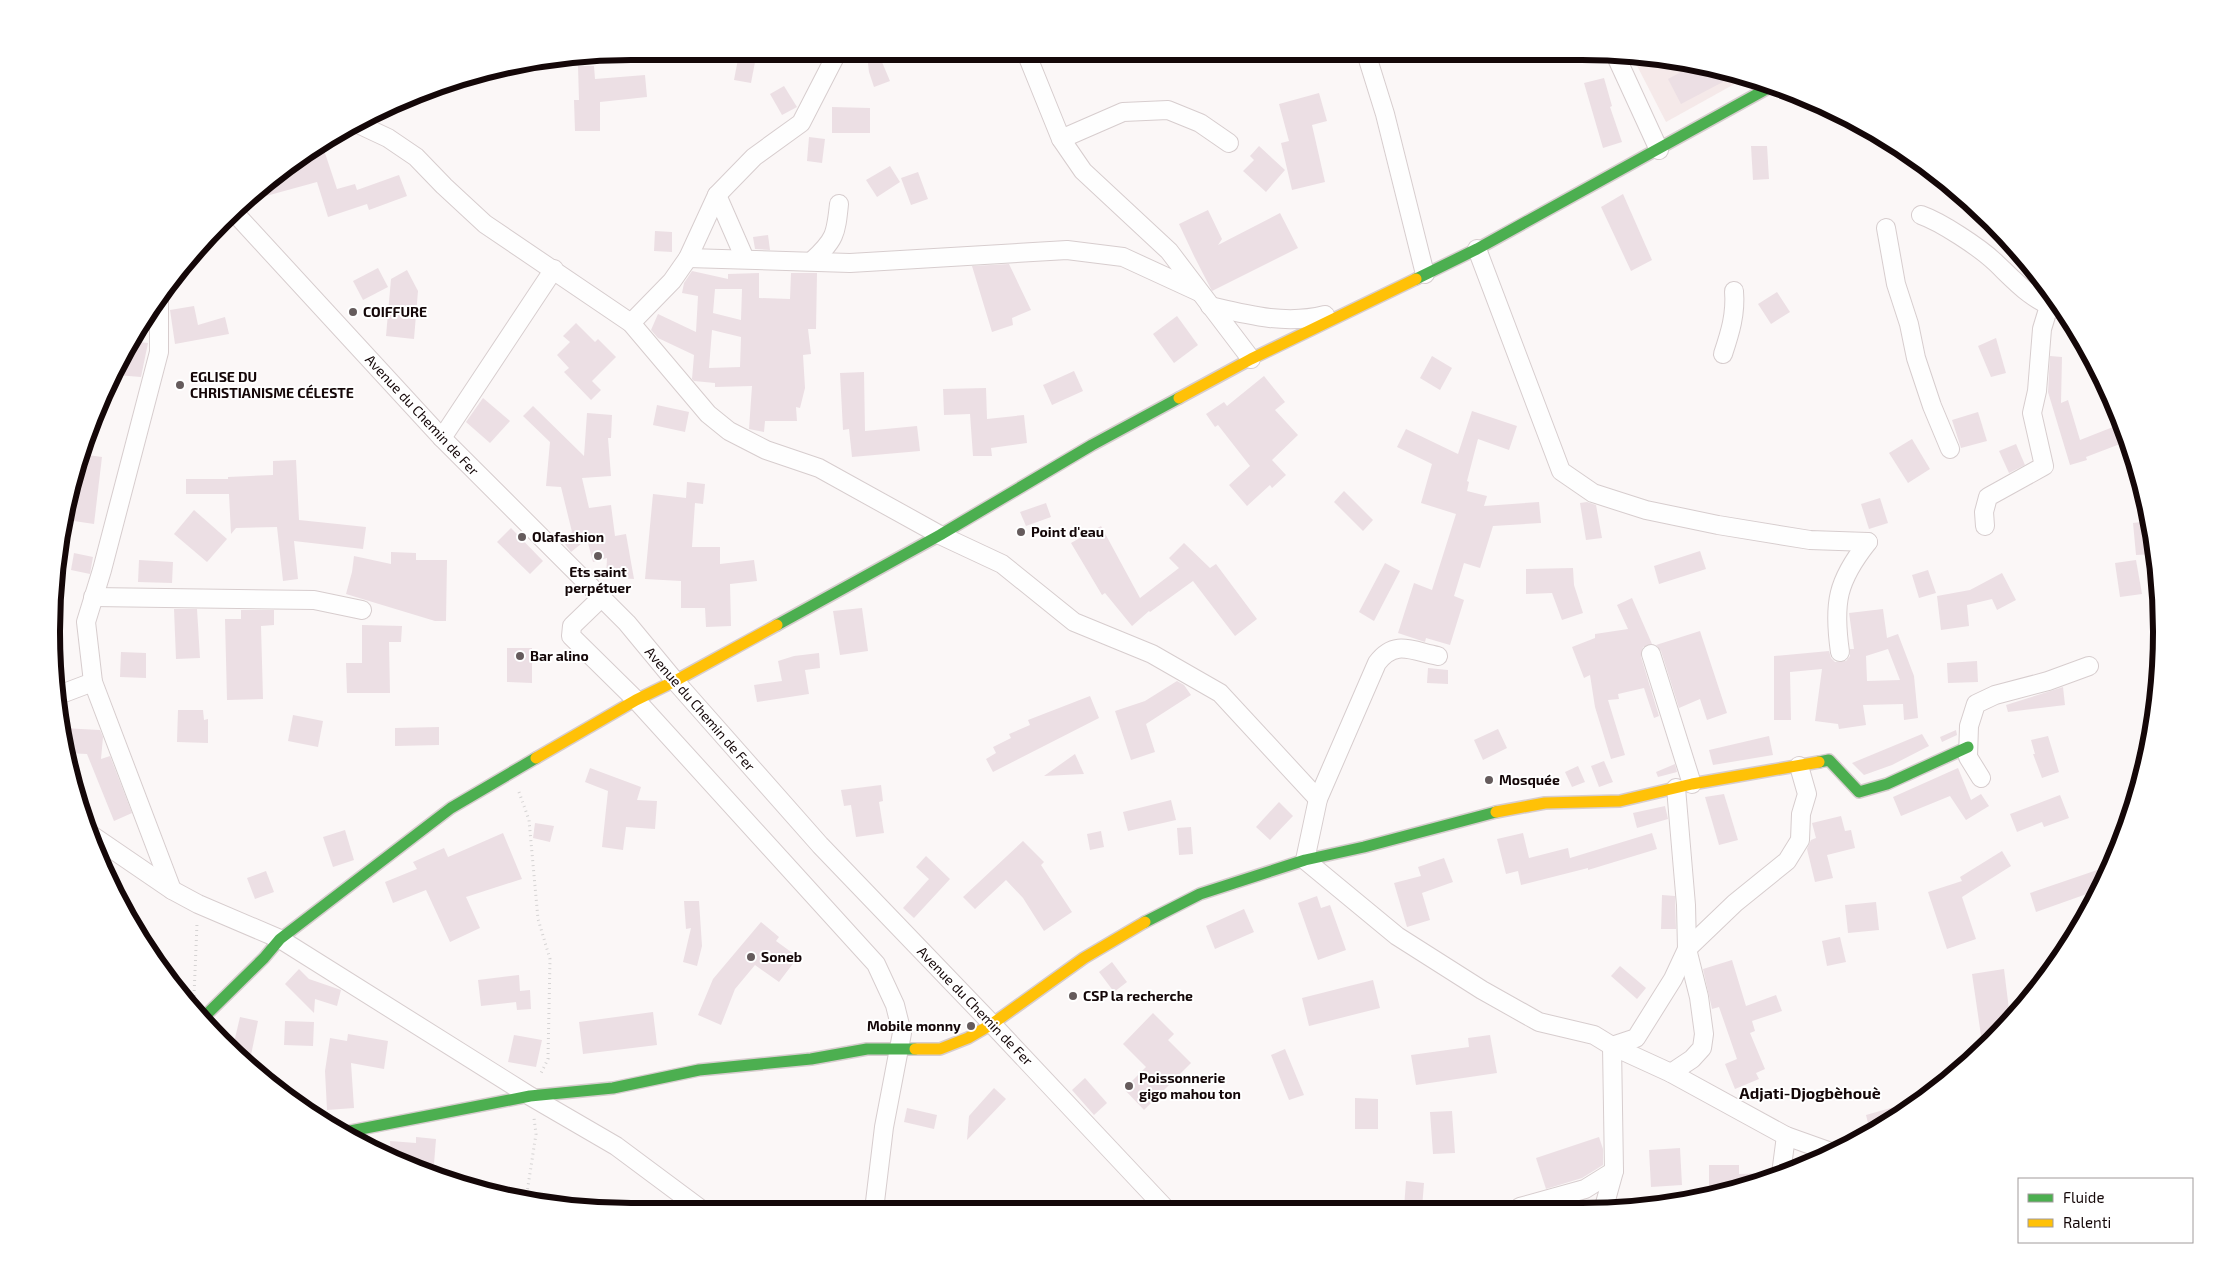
<svg xmlns="http://www.w3.org/2000/svg" width="2213" height="1263" font-family="'Exo 2',sans-serif">
<rect width="100%" height="100%" fill="#fbf7f7"/>
<polygon fill="#f5e9e9" points="1631,54 1732,71 1747,77 1666,122"/>
<g fill="#ecdfe4" fill-rule="evenodd">
<polygon points="867,55 879,55 890,81 874,87 869,72"/>
<polygon points="738,59 755,62 751,83 734,80"/>
<polygon points="1694,65 1732,71 1738,74 1681,104 1668,79"/>
<polygon points="578,66 594,66 595,79 645,75 647,97 600,102 600,131 575,131 574,100 579,100"/>
<polygon points="1604,78 1612,106 1610,107 1622,142 1603,148 1584,83"/>
<polygon points="784,86 797,107 782,115 770,94"/>
<polygon points="1319,93 1327,121 1312,125 1325,182 1292,190 1281,143 1289,141 1279,104"/>
<polygon points="832,107 870,108 870,133 832,133"/>
<polygon points="809,137 825,139 822,163 807,161"/>
<polygon points="322,144 337,189 355,184 357,190 399,175 407,196 369,210 367,204 328,217 317,182 266,196 262,185 278,171"/>
<polygon points="1259,146 1285,170 1266,192 1243,171 1254,160 1250,156"/>
<polygon points="1751,146 1767,146 1769,179 1753,180"/>
<polygon points="890,166 900,182 877,197 866,180"/>
<polygon points="918,172 928,199 911,205 901,178"/>
<polygon points="1623,194 1652,260 1631,271 1601,207"/>
<polygon points="1208,210 1222,239 1218,245 1280,213 1298,248 1212,291 1194,256 1179,224"/>
<polygon points="655,231 672,232 672,252 654,251"/>
<polygon points="768,235 770,250 755,249 753,237"/>
<polygon points="1009,264 1031,310 1012,318 1013,325 992,332 972,266"/>
<polygon points="378,268 388,287 363,300 353,281"/>
<polygon points="407,270 418,291 414,339 386,336 391,279"/>
<path d="M 692,271 L 728,279 L 728,274 L 759,273 L 759,298 L 790,299 L 791,273 L 817,273 L 816,329 L 808,329 L 811,354 L 803,355 L 805,388 L 800,408 L 796,407 L 797,421 L 765,421 L 764,432 L 749,429 L 752,386 L 715,387 L 715,383 L 694,381 L 692,379 L 694,355 L 658,338 L 651,330 L 658,314 L 696,332 L 698,296 L 682,293 L 684,283 ZM 715,289 L 742,289 L 741,320 L 713,313 ZM 712,330 L 741,337 L 740,367 L 709,368 Z"/>
<polygon points="1777,292 1790,312 1771,324 1758,304"/>
<polygon points="194,306 198,325 225,317 229,334 175,344 170,310"/>
<polygon points="1177,316 1198,345 1174,363 1153,334"/>
<polygon points="576,323 595,342 598,339 616,357 592,381 601,390 591,400 564,372 569,368 557,355 570,342 563,336"/>
<polygon points="1996,338 2006,373 1991,377 1978,346"/>
<polygon points="130,341 148,343 141,377 116,375 117,364"/>
<polygon points="1432,356 1452,368 1440,390 1420,378"/>
<polygon points="2050,356 2062,357 2061,403 2068,400 2080,440 2113,427 2120,444 2086,457 2087,460 2070,465 2048,392"/>
<polygon points="1074,371 1083,391 1052,405 1043,385"/>
<polygon points="864,372 865,431 917,426 920,451 852,457 849,429 843,430 840,373"/>
<polygon points="1264,376 1285,402 1275,410 1298,435 1272,460 1286,475 1272,488 1270,485 1247,506 1229,485 1250,466 1218,425 1215,427 1206,414 1224,402 1227,406"/>
<polygon points="986,388 987,419 1024,415 1027,443 991,448 992,456 973,456 970,414 944,415 943,389"/>
<polygon points="483,398 510,421 490,443 466,422"/>
<polygon points="657,405 689,412 685,432 653,425"/>
<polygon points="533,406 584,456 587,413 612,415 611,438 608,438 611,476 582,478 589,508 611,505 615,536 626,534 634,579 606,577 607,558 593,562 587,539 571,552 562,540 572,532 561,487 546,486 550,442 523,416"/>
<polygon points="1472,411 1517,426 1509,450 1478,439 1467,481 1469,482 1467,491 1487,496 1484,506 1539,502 1541,523 1493,526 1480,568 1464,563 1454,596 1464,600 1450,645 1426,638 1425,642 1398,633 1414,583 1432,590 1456,514 1421,503 1432,464 1397,447 1406,429 1458,454"/>
<polygon points="1978,412 1987,441 1961,448 1952,420"/>
<polygon points="1912,439 1930,469 1908,483 1889,453"/>
<polygon points="2016,444 2025,465 2009,473 1999,451"/>
<polygon points="81,454 102,457 94,524 74,521"/>
<polygon points="296,460 299,520 366,527 363,549 294,541 298,579 283,581 277,527 236,528 231,534 229,494 186,494 186,479 228,479 228,477 273,475 273,461"/>
<polygon points="687,482 705,484 703,504 695,503 692,547 720,547 720,564 754,560 757,581 730,584 731,626 706,627 705,608 681,608 681,581 645,579 653,494 686,498"/>
<polygon points="1344,491 1373,520 1363,531 1334,502"/>
<polygon points="1880,498 1888,523 1869,529 1861,504"/>
<polygon points="1587,502 1596,505 1602,538 1586,540 1580,503"/>
<polygon points="1046,503 1051,517 1026,526 1020,512"/>
<polygon points="194,510 227,539 207,562 174,534"/>
<polygon points="2149,521 2154,554 2136,555 2133,523"/>
<polygon points="1101,526 1140,598 1179,568 1169,558 1184,543 1210,568 1216,564 1257,619 1235,636 1193,581 1150,612 1149,611 1132,626 1105,593 1102,595 1071,543"/>
<polygon points="511,528 543,561 530,574 497,542"/>
<polygon points="1700,551 1706,569 1659,584 1654,566"/>
<polygon points="391,552 416,553 416,560 447,560 446,621 435,621 346,594 352,572 354,556 391,564"/>
<polygon points="74,553 93,557 90,574 71,570"/>
<polygon points="139,560 173,562 172,583 138,582"/>
<polygon points="2136,560 2142,594 2120,597 2115,563"/>
<polygon points="1385,563 1400,571 1374,621 1359,612"/>
<polygon points="1573,568 1574,585 1583,613 1562,620 1552,593 1526,594 1526,569"/>
<polygon points="1928,570 1936,593 1919,598 1912,575"/>
<polygon points="2002,573 2016,600 1997,610 1992,599 1967,605 1969,626 1941,630 1937,596 1970,590"/>
<polygon points="1632,598 1652,644 1643,647 1641,657 1659,716 1654,718 1644,688 1618,694 1619,699 1608,700 1625,755 1611,759 1595,707 1590,675 1584,678 1572,647 1595,638 1595,634 1628,629 1617,605"/>
<polygon points="862,608 868,651 840,655 833,611"/>
<polygon points="174,609 197,609 200,658 176,659"/>
<path d="M 1883,609 L 1887,638 L 1898,634 L 1914,676 L 1918,718 L 1904,720 L 1903,704 L 1863,705 L 1866,725 L 1839,729 L 1838,724 L 1815,721 L 1822,669 L 1790,672 L 1791,720 L 1774,720 L 1774,656 L 1829,651 L 1831,658 L 1835,662 L 1846,661 L 1850,656 L 1850,649 L 1854,649 L 1849,613 ZM 1888,649 L 1900,680 L 1867,681 L 1866,656 Z"/>
<polygon points="241,610 274,610 274,625 261,626 263,699 227,700 225,619 241,619"/>
<polygon points="362,625 402,626 401,642 389,642 390,693 347,693 346,663 362,663"/>
<polygon points="1700,631 1727,713 1707,720 1700,699 1679,708 1661,651 1656,645"/>
<polygon points="507,648 532,648 532,683 507,682"/>
<polygon points="121,652 146,653 146,678 120,677"/>
<polygon points="819,653 820,668 805,670 809,694 757,702 754,685 782,681 778,661 794,656"/>
<polygon points="1977,661 1978,682 1948,683 1947,663"/>
<polygon points="1428,668 1448,670 1448,684 1427,683"/>
<polygon points="1177,681 1184,685 1191,695 1146,724 1155,752 1131,760 1115,711 1145,701"/>
<polygon points="2063,687 2065,705 2008,712 2006,705"/>
<polygon points="1090,696 1099,718 993,772 986,759 996,753 993,747 1011,738 1009,734 1030,725 1028,720"/>
<polygon points="178,710 203,710 204,720 208,719 208,743 177,742"/>
<polygon points="293,715 323,721 318,747 288,741"/>
<polygon points="439,727 439,745 395,746 395,728"/>
<polygon points="62,728 100,730 103,737 101,759 110,756 132,813 114,821 87,754 65,753 62,739"/>
<polygon points="1498,729 1507,748 1483,760 1474,740"/>
<polygon points="1956,730 1957,735 1942,742 1940,737"/>
<polygon points="1922,734 1929,746 1892,765 1864,775 1852,763"/>
<polygon points="1769,736 1773,755 1713,765 1709,750"/>
<polygon points="2048,736 2059,772 2042,778 2033,754 2035,754 2031,740"/>
<polygon points="1075,754 1084,774 1044,776"/>
<polygon points="1604,761 1613,782 1599,787 1591,766"/>
<polygon points="1675,764 1677,772 1658,777 1656,772"/>
<polygon points="1578,766 1585,782 1572,787 1565,772"/>
<polygon points="590,768 641,787 637,800 657,801 655,829 626,827 623,850 602,847 608,791 585,782"/>
<polygon points="1958,768 1971,800 1981,794 1989,806 1966,820 1950,796 1901,816 1893,797"/>
<polygon points="881,785 883,801 879,802 884,833 856,837 851,805 844,806 841,790"/>
<polygon points="1724,794 1738,840 1719,845 1705,797"/>
<polygon points="2060,795 2069,818 2044,827 2042,822 2017,832 2010,814"/>
<polygon points="1171,800 1176,820 1128,831 1123,812"/>
<polygon points="1279,802 1293,816 1270,840 1256,827"/>
<polygon points="1665,806 1668,819 1637,828 1633,813"/>
<polygon points="1841,816 1845,831 1851,830 1855,848 1827,855 1833,878 1815,882 1807,849 1811,840 1816,838 1812,823"/>
<polygon points="535,823 554,826 550,842 533,838"/>
<polygon points="1191,827 1193,854 1179,855 1177,828"/>
<polygon points="345,830 354,860 333,867 323,837"/>
<polygon points="1101,831 1104,847 1090,850 1087,834"/>
<polygon points="503,833 522,879 466,897 480,928 450,942 426,890 393,903 385,882 417,869 413,862 444,848 448,857"/>
<polygon points="1523,833 1529,858 1568,848 1570,858 1652,833 1657,849 1588,870 1588,868 1521,885 1518,871 1506,874 1497,839"/>
<polygon points="1023,841 1044,862 1041,865 1072,912 1044,931 1023,898 1006,880 975,909 963,897"/>
<polygon points="2002,851 2011,866 1962,897 1976,939 1947,949 1928,892 1962,881 1960,877"/>
<polygon points="926,856 950,879 914,918 903,908 929,879 916,867"/>
<polygon points="1444,858 1453,882 1422,893 1430,920 1407,927 1394,883 1421,876 1418,867"/>
<polygon points="2109,866 2098,890 2036,912 2030,893"/>
<polygon points="266,871 274,892 255,899 247,878"/>
<polygon points="1662,895 1675,896 1676,929 1661,929"/>
<polygon points="1317,896 1321,908 1330,905 1346,950 1318,960 1298,903"/>
<polygon points="684,901 699,901 702,946 697,966 683,962 691,928 686,929"/>
<polygon points="1876,902 1879,930 1848,933 1845,905"/>
<polygon points="1244,909 1254,932 1215,949 1206,926"/>
<polygon points="761,922 779,937 776,941 798,957 779,982 755,965 735,989 721,1025 698,1015 713,979"/>
<polygon points="1840,937 1846,962 1827,966 1822,941"/>
<polygon points="1732,960 1746,1006 1776,995 1782,1011 1752,1021 1755,1031 1750,1033 1765,1069 1756,1073 1759,1079 1735,1089 1725,1064 1737,1059 1719,1007 1712,1009 1703,969"/>
<polygon points="1112,962 1127,982 1114,992 1099,972"/>
<polygon points="1620,966 1646,988 1637,999 1611,976"/>
<polygon points="299,969 309,979 341,990 337,1006 315,999 314,1013 285,984"/>
<polygon points="2004,969 2010,1018 1992,1042 1983,1049 1972,974"/>
<polygon points="519,975 520,991 530,990 531,1009 517,1010 516,1002 481,1006 478,980"/>
<polygon points="1373,980 1380,1008 1309,1026 1302,998"/>
<polygon points="653,1012 657,1045 583,1054 579,1022"/>
<polygon points="1153,1013 1174,1034 1168,1040 1191,1063 1144,1110 1124,1089 1146,1067 1123,1044"/>
<polygon points="240,1017 258,1021 250,1060 239,1058 232,1051"/>
<polygon points="285,1021 314,1022 313,1046 284,1045"/>
<polygon points="348,1034 388,1041 384,1069 351,1063 354,1108 327,1110 325,1071 330,1038 347,1041"/>
<polygon points="514,1035 542,1040 536,1067 508,1062"/>
<polygon points="1490,1035 1497,1073 1416,1085 1411,1055 1469,1047 1468,1038"/>
<polygon points="1285,1049 1304,1095 1289,1100 1271,1055"/>
<polygon points="1085,1078 1107,1103 1094,1115 1072,1090"/>
<polygon points="994,1088 1006,1099 967,1140 969,1116"/>
<polygon points="1355,1098 1378,1099 1378,1129 1355,1129"/>
<polygon points="1912,1102 1914,1106 1904,1114 1870,1131 1866,1115"/>
<polygon points="907,1108 937,1115 934,1129 904,1122"/>
<polygon points="1452,1111 1455,1153 1433,1154 1430,1112"/>
<polygon points="416,1137 436,1139 434,1164 409,1162 391,1155 390,1141 416,1143"/>
<polygon points="1599,1137 1603,1149 1603,1165 1582,1178 1546,1189 1536,1158"/>
<polygon points="1680,1148 1682,1185 1651,1187 1649,1150"/>
<polygon points="1709,1165 1739,1165 1739,1174 1771,1173 1772,1179 1727,1190 1709,1190"/>
<polygon points="1406,1181 1424,1183 1422,1208 1404,1208"/>
</g>
<g fill="none" stroke-linecap="round" stroke-linejoin="round">
<g stroke="#d7cdce" stroke-width="20">
<g id="street">
<polyline points="1614,52 1659,150"/>
<polyline points="1366,53 1385,114 1425,274"/>
<polyline points="1027,55 1061,139 1083,171 1169,251 1251,359"/>
<polyline points="356,123 388,138 416,157 444,186 485,224 631,323 708,414 729,431 766,450 819,468 940,535 1002,564 1074,622 1152,654 1220,693 1318,799"/>
<polyline points="1061,139 1123,112 1168,110 1200,123 1229,143"/>
<polyline points="717,195 745,259"/>
<polyline points="233,211 442,438 627,623 675,681 820,845 992,1024 1166,1209"/>
<path d="M 1921,215 C 1941,222 1979,247 1995,262 C 2015,281 2032,301 2059,309"/>
<polyline points="1886,228 1896,284 1909,324 1916,358 1932,406 1950,449"/>
<polyline points="1477,249 1561,471 1593,493 1646,510 1718,525 1810,540 1868,542"/>
<polyline points="688,258 850,263 1067,250 1123,257 1199,292"/>
<path d="M 812,261 C 835,240 836,234 839,204"/>
<polyline points="159,297 159,352 102,570 86,622 93,682 172,890"/>
<path d="M 1210,306 C 1248,315 1286,325 1325,315"/>
<polyline points="631,323 672,281 688,258 717,195 754,157 801,123 836,55"/>
<path d="M 1723,354 C 1730,333 1736,314 1734,291"/>
<polyline points="442,438 554,269"/>
<polyline points="1985,526 1984,512 1988,497 2044,466 2032,413 2037,391 2042,329 2049,306 2055,300"/>
<polyline points="93,597 314,600 362,610"/>
<polyline points="601,598 572,626 571,636 636,700 876,964 895,1005 902,1033 884,1127 874,1210"/>
<path d="M 1840,652 C 1833,603 1837,581 1868,542"/>
<polyline points="1651,654 1692,784"/>
<path d="M 1438,656 C 1412,651 1395,639 1377,663 L 1318,799 L 1305,860 L 1397,936 L 1482,990 L 1539,1022 L 1594,1035 L 1612,1046 L 1671,1073 L 1786,1136 L 1828,1151"/>
<polyline points="56,696 93,682"/>
<polyline points="1981,778 1968,757 1969,726 1976,704 1995,695 2048,681 2089,666"/>
<polyline points="90,834 172,890 198,904 280,939 530,1096 616,1146 702,1210"/>
<polyline points="1671,1073 1692,1059 1702,1048 1704,1034 1699,997 1687,949 1686,905 1676,788"/>
<polyline points="1781,1174 1786,1136"/>
<polyline points="1520,1207 1585,1189 1614,1171"/>
<polyline points="1604,1207 1614,1171 1612,1046 1636,1038 1673,979 1687,949 1735,903 1787,861 1800,840 1801,814 1807,794 1799,766"/>
</g>
</g>
<g stroke="#d7cdce" stroke-width="14">
<g id="fast">
<polyline points="1416,279 1477,249 1770,87"/>
<polyline points="777,625 940,535 1092,445 1179,398"/>
<polyline points="1819,762 1829,760 1859,792 1887,784 1968,747"/>
<polyline points="1145,922 1200,894 1305,860 1364,847 1496,812"/>
<polyline points="201,1020 264,958 280,939 451,808 536,758"/>
<polyline points="340,1133 530,1096 613,1088 699,1070 811,1059 867,1049 915,1049"/>
</g>
</g>
<g stroke="#d7cdce" stroke-width="14">
<g id="slow">
<polyline points="1179,398 1251,359 1416,279"/>
<polyline points="536,758 636,700 675,681 777,625"/>
<polyline points="1496,812 1545,803 1620,801 1692,784 1819,762"/>
<polyline points="915,1049 940,1049 968,1038 992,1024 1084,958 1145,922"/>
</g>
</g>
<g stroke="#d5d3d3" stroke-width="3" stroke-dasharray="1 4" stroke-linecap="butt">
<polyline points="519,792 529,820 538,919 550,959 548,1059 541,1073"/>
<polyline points="194,996 197,923"/>
<polyline points="526,1199 536,1134 534,1118"/>
</g>
<use href="#street" stroke="#fefefe" stroke-width="18"/>
<use href="#fast" stroke="#4caf50" stroke-width="11"/>
<use href="#slow" stroke="#ffc107" stroke-width="11"/>
</g>
<g fill="#655b5c" stroke="#fff" stroke-width="2">
<circle cx="353" cy="312" r="5"/>
<circle cx="180" cy="385" r="5"/>
<circle cx="1021" cy="532" r="5"/>
<circle cx="522" cy="537" r="5"/>
<circle cx="598" cy="556" r="5"/>
<circle cx="520" cy="656" r="5"/>
<circle cx="1489" cy="780" r="5"/>
<circle cx="751" cy="957" r="5"/>
<circle cx="1073" cy="996" r="5"/>
<circle cx="971" cy="1026" r="5"/>
<circle cx="1129" cy="1086" r="5"/>
</g>
<g text-anchor="middle" stroke-width="4" stroke-linejoin="round" paint-order="stroke">
<g font-size="14" font-weight="bold" fill="#140708" stroke="#fff" text-anchor="start">
<text x="363" y="317">COIFFURE</text>
<text x="190" y="382">EGLISE DU<tspan x="190" dy="16">CHRISTIANISME CÉLESTE</tspan></text>
<text x="1031" y="537">Point d'eau</text>
<text x="532" y="542">Olafashion</text>
<text x="598" y="577" text-anchor="middle">Ets saint<tspan x="598" dy="16">perpétuer</tspan></text>
<text x="530" y="661">Bar alino</text>
<text x="1499" y="785">Mosquée</text>
<text x="761" y="962">Soneb</text>
<text x="1083" y="1001">CSP la recherche</text>
<text x="961" y="1031" text-anchor="end">Mobile monny</text>
<text x="1139" y="1083">Poissonnerie<tspan x="1139" dy="16">gigo mahou ton</tspan></text>
</g>
<g font-size="14" fill="#140708" stroke="#fff">
<text transform="translate(422 415) rotate(47)" y="5">Avenue du Chemin de Fer</text>
<text transform="translate(700 709) rotate(49)" y="5">Avenue du Chemin de Fer</text>
<text transform="translate(975 1006) rotate(46)" y="5">Avenue du Chemin de Fer</text>
</g>
<g font-size="16" font-weight="bold" fill="#140708" stroke="#fff">
<text x="1810" y="1099">Adjati-Djogbèhouè</text>
</g>
</g>
<path d="M0 0H2213V1263H0ZM631 60H1582A571 571 0 0 1 2153 631V632A571 571 0 0 1 1582 1203H631A571 571 0 0 1 60 632V631A571 571 0 0 1 631 60Z" fill="#fff" fill-rule="evenodd"/>
<path fill="none" stroke="#140708" stroke-width="6" d="M631 60H1582A571 571 0 0 1 2153 631V632A571 571 0 0 1 1582 1203H631A571 571 0 0 1 60 632V631A571 571 0 0 1 631 60Z"/>
<rect x="2018" y="1178" width="175" height="65" fill="#ffffff" stroke="#a19c9c"/>
<rect x="2028" y="1194" width="25" height="8" fill="#4caf50" stroke="#a19c9c"/>
<text x="2063" y="1203" font-size="15" fill="#140708">Fluide</text>
<rect x="2028" y="1219" width="25" height="8" fill="#ffc107" stroke="#a19c9c"/>
<text x="2063" y="1228" font-size="15" fill="#140708">Ralenti</text>
</svg>
